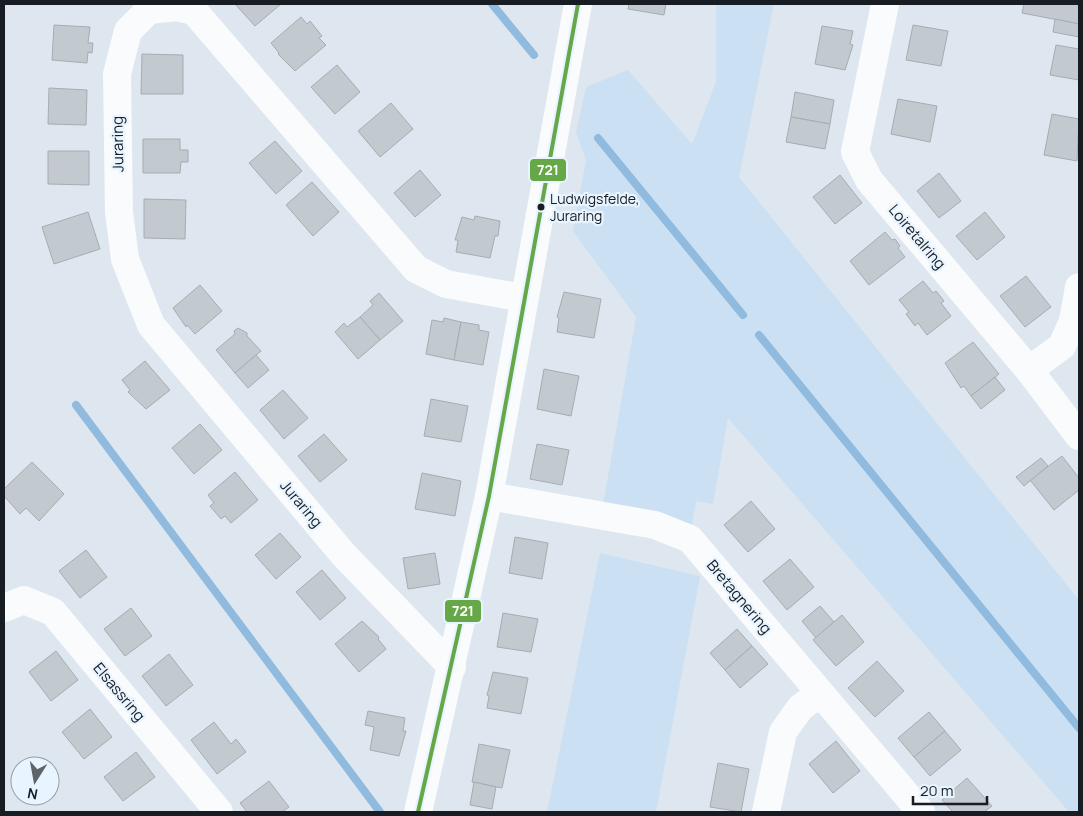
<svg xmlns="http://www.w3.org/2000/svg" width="1083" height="816" font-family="Manrope,sans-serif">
<rect width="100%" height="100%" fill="#dee7ef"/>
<g fill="#cbe0f3">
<polygon points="716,4 774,4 739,177 1079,600 1079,812 1069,812 728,418 713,504 696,501 692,524 603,505 636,317 573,231 586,160 576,132 586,87 628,70 692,144 716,82"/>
<polygon points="600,553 700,576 656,812 547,812"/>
</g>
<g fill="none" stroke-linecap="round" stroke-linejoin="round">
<g stroke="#90bade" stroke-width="8">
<polyline points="492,4 534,55"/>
<polyline points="598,138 743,315"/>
<polyline points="759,335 1079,728"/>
<polyline points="76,405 380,812"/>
</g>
</g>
<g fill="#c2c9cf" stroke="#a5acb2">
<polygon points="235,4 281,4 255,26"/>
<polygon points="629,4 666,4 664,15 628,9"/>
<polygon points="1024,4 1079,4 1079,24 1022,13"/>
<polygon points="301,17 307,24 310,21 322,36 319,38 326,45 295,71 278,54 279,53 271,43"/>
<polygon points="1055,19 1079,24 1079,37 1053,32"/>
<polygon points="54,25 90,27 88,43 93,43 92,53 88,52 87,63 52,60"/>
<polygon points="913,25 948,31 941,66 906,60"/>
<polygon points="822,26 853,31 850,44 853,45 845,70 815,64"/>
<polygon points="1056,45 1079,49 1079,80 1050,75"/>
<polygon points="142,54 183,55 183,94 141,94"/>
<polygon points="337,65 360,92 335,114 311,87"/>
<polygon points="49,88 87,90 86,125 48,124"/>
<polygon points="795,92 834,100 830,124 791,117"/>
<polygon points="898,99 937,106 930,142 891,134"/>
<polygon points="391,103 413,129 380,157 358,131"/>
<polygon points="1052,114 1079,119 1077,161 1044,155"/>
<polygon points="791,117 830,124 825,149 786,142"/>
<polygon points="143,139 180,139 180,150 188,150 188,162 181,162 180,173 143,173"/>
<polygon points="275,141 302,171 276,194 249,163"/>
<polygon points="48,151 89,151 89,185 48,184"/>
<polygon points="420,170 441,195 415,217 394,193"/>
<polygon points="939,173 961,201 939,218 917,191"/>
<polygon points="840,175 862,203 835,224 813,197"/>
<polygon points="312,182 339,212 313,236 286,205"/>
<polygon points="144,199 186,200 185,239 144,238"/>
<polygon points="88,212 100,249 54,264 42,227"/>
<polygon points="985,212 1005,237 977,260 956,236"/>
<polygon points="475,216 500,221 498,236 495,236 490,258 456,252 458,240 455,240 462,217 474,220"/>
<polygon points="885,232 892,240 895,239 900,246 898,248 905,257 869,285 850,261"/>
<polygon points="1026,276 1051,307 1025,327 1000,296"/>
<polygon points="923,281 933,293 936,291 944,301 941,303 951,316 927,335 918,323 915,326 906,314 909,312 899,300"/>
<polygon points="200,285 222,311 195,334 187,325 186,327 173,308"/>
<polygon points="564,292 601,299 594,338 557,332 559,318 557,317"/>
<polygon points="379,293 403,321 380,340 360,317 373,305 370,301"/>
<polygon points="360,317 380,340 358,359 335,332 344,323 347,327"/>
<polygon points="444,318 461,322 454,360 426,354 432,320 443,322"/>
<polygon points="461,322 479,325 479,330 489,332 483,365 454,360"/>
<polygon points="238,328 247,333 247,336 261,351 235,373 216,350 235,334 234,331"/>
<polygon points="973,342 999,374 971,396 964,386 961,388 945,363"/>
<polygon points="256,355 269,370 248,388 235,373"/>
<polygon points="145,361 170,390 146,409 128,392 130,390 122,380"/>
<polygon points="544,369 579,376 571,416 537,409"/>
<polygon points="995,377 1005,390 981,409 971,396"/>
<polygon points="283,390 308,418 284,439 260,410"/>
<polygon points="431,399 468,406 461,442 424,436"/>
<polygon points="200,424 222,450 194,474 172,448"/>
<polygon points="324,434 347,460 320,482 298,456"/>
<polygon points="537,444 569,450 562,485 530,479"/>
<polygon points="1062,456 1079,478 1079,490 1054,510 1030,480"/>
<polygon points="1041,458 1048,466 1024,486 1016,477"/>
<polygon points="32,462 64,494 39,521 26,508 20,514 4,496 4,489"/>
<polygon points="235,472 258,500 231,523 225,516 221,519 210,506 214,503 208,495"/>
<polygon points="422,473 461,481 455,516 415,509"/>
<polygon points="751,501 775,529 748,552 724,525"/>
<polygon points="280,533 301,557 276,579 255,555"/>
<polygon points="515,537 548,543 542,579 509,573"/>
<polygon points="86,550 107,577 80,598 59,571"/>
<polygon points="435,553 440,584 408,589 403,558"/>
<polygon points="790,559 814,587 787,610 763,581"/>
<polygon points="322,570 346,598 320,620 296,592"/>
<polygon points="820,606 834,622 816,638 802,621"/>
<polygon points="131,608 152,636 125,656 104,629"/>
<polygon points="503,613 538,619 531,652 497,647"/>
<polygon points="842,615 864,642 836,666 813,640"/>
<polygon points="362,621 379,637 378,639 386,649 359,672 335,644"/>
<polygon points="737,629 752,646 725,670 710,653"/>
<polygon points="752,646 768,664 740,688 725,670"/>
<polygon points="56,651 78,680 51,701 29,672"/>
<polygon points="169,654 193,685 166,706 142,676"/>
<polygon points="877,661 904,691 875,717 848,688"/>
<polygon points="493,672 528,678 521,714 487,708 489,696 487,695"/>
<polygon points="90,709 112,737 84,759 62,732"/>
<polygon points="368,711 405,718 403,731 406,731 399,756 370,750 374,727 365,725"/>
<polygon points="929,712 945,731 914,757 898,738"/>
<polygon points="214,722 231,744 236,739 246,752 217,774 191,740"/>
<polygon points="945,731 961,750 930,776 914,757"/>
<polygon points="836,741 860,771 833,793 809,764"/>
<polygon points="479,744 510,750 502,788 472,782"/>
<polygon points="136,752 155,777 123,801 104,777"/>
<polygon points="718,763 749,769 741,812 710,807"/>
<polygon points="967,778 992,806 984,812 953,812 942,800"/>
<polygon points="269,781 289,807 282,812 247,812 240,803"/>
<polygon points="474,782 496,787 492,809 470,805"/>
</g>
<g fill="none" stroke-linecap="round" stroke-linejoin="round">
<g stroke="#fafbfd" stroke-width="28">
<polyline points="885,4 855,152 869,180 1029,370 1079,436"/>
<polyline points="1029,370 1062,346 1073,321 1079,287"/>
<polyline points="489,496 655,525 690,539 921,812"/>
<polyline points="4,608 24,600 53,612 219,812"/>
<polyline points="452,667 343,554 151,325 125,259 119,212 117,74 128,31 149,10 177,7 194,11 416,269 446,284 523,298"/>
<polyline points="418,812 489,496 578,4"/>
<polyline points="766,812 783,732 800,708 820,693"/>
</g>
<g stroke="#e8f4ff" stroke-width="8">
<polyline id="bus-1" points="418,812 489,496 578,4"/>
</g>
<use href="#bus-1" stroke="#66a748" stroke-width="4"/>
</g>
<circle fill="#171d22" stroke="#e8f4ff" stroke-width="2" cx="541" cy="207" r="4.5"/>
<g text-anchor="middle" stroke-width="4.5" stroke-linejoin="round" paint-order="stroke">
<g font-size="14" fill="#171d22" stroke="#e8f4ff" text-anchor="start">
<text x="550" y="204">Ludwigsfelde,<tspan x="550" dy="17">Juraring</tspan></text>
</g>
<g font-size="15" fill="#171d22" stroke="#e8f4ff">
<text transform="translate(118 144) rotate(-91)" y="5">Juraring</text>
<text transform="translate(917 237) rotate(50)" y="5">Loiretalring</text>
<text transform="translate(301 504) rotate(50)" y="5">Juraring</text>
<text transform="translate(739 597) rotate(50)" y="5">Bretagnering</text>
<text transform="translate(119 692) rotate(50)" y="5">Elsassring</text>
</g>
</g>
<g stroke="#e8f4ff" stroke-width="2">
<rect x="529" y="158" width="38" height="24" rx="5" fill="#66a748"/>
<rect x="444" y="599" width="38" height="24" rx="5" fill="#66a748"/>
</g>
<g font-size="14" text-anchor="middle" font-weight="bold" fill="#fff">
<text x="548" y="175">721</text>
<text x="463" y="616">721</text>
</g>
<rect width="1083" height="816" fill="none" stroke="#171d22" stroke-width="10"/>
<g transform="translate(35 781) rotate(191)"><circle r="24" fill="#e8f4ff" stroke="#949ea7"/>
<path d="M0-4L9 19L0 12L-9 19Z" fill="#5d646a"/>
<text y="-8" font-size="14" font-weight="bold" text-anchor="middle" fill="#171d22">N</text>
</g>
<path d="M913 796v8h74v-8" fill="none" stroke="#171d22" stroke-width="2.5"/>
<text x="920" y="796" font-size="15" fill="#171d22" stroke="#e8f4ff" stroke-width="4" paint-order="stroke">20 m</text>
</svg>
